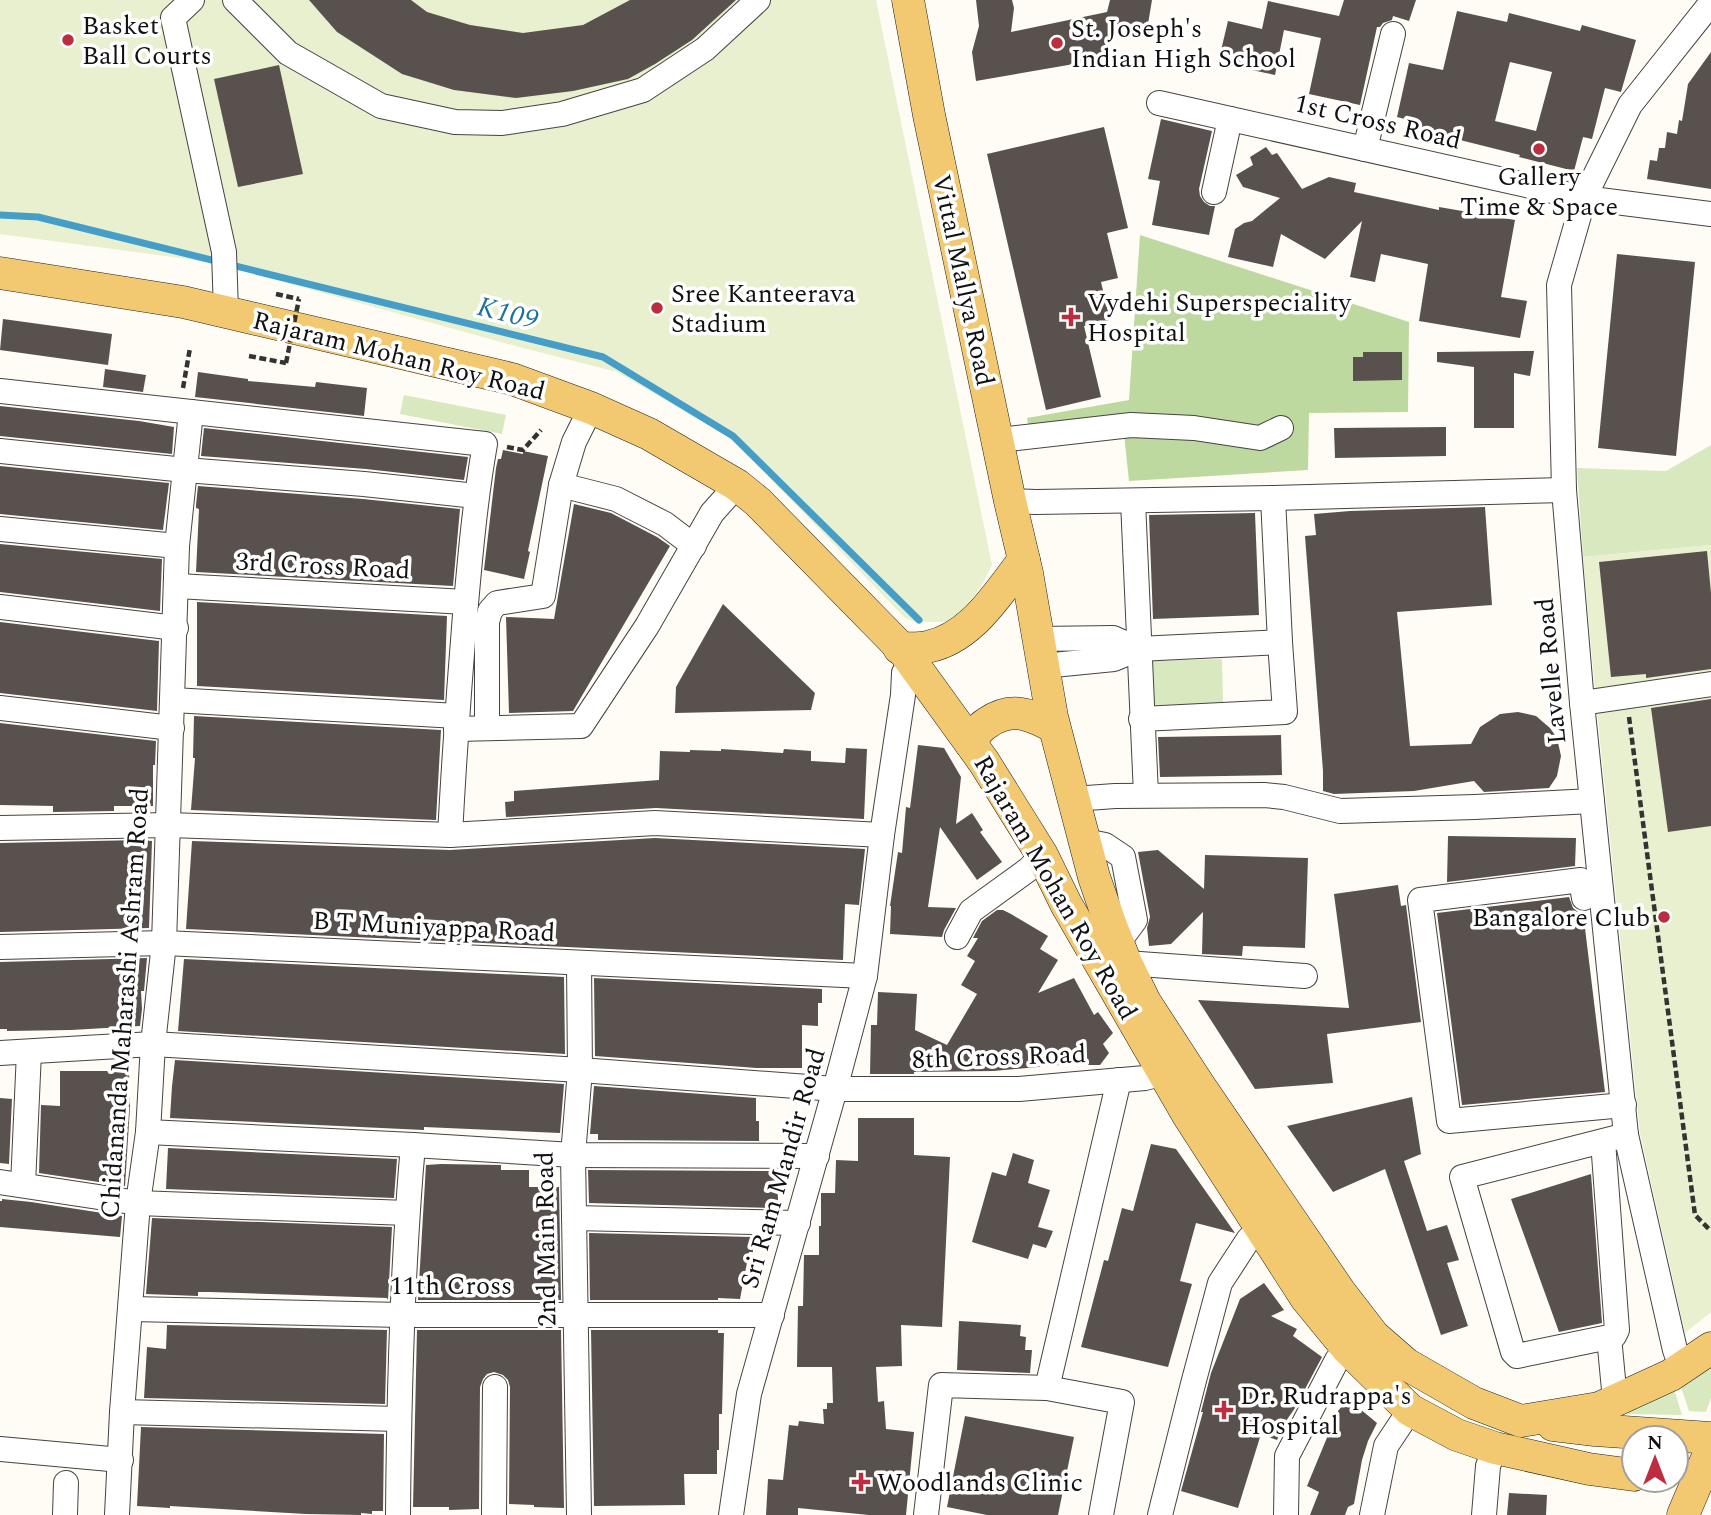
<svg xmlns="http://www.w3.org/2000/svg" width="1711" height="1515" font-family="Spectral,serif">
<rect width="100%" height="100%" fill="#fffcf5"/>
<g fill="#d8e9bf">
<polygon points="404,395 506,415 502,434 400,414"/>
<polygon points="1711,445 1711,545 1583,557 1577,468 1666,471"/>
<polygon points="1222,659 1223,704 1148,705 1147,661"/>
<polygon points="1711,1368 1711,1398 1706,1412 1689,1411 1680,1384"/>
<polygon points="1674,1389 1682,1415 1628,1414 1625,1409"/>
</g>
<polygon fill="#bdd99f" points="1140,235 1409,322 1408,412 1309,413 1308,470 1129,481 1124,434 1032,446 1027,418 1129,400"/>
<g fill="#e8f0d0">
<polygon points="0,0 876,0 992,565 981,587 953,622 914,622 904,617 732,439 617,372 523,348 229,267 195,260 0,234"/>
<polygon points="1711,545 1711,1312 1685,1333 1640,1133 1596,701 1583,557"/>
</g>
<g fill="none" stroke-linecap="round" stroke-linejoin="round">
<polyline stroke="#459ec8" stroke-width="7" points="0,215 38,217 603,357 733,436 919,620"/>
</g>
<g fill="#59514d" fill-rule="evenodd">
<polygon points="309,0 411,0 427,12 470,25 523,33 583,25 630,0 736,0 692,40 655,64 628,79 573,91 516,98 454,90 402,74 337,32"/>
<polygon points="976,0 1012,0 1014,8 1011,32 1107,12 1110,0 1152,0 1147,30 1116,26 1103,59 976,81 972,52 979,26"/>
<polygon points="1344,0 1416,0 1409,21 1393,16 1392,20 1383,23 1380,27 1377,27 1360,105 1309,94 1321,38 1284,30 1275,75 1218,63 1228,21 1262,29 1268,1 1339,16"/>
<path d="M 1457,11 L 1507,22 L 1509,13 L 1580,31 L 1582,25 L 1636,40 L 1621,92 L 1605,88 L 1592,139 L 1583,137 L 1574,171 L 1519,157 L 1520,155 L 1440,135 L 1439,140 L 1406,133 L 1409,120 L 1397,117 L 1409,63 L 1443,70 ZM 1510,62 L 1552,72 L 1536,131 L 1495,121 Z"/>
<polygon points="1711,52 1711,189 1647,179 1650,160 1657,161 1659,148 1665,148 1667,132 1677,134 1679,120 1682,121 1688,84"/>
<polygon points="279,65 303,174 238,187 214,79"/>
<polygon points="1161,119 1212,131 1199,189 1200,196 1204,202 1210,206 1215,206 1209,235 1152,225 1160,181 1148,179"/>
<polygon points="1104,127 1128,228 1107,233 1118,278 1101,282 1110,320 1084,326 1101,397 1046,410 987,154"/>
<polygon points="1266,147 1272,155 1277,153 1302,189 1329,177 1356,183 1354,192 1439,210 1439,207 1515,220 1501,297 1527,301 1520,338 1419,321 1428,264 1381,254 1375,282 1350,277 1362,221 1325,259 1281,234 1273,267 1228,257 1235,229 1244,223 1252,221 1280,198 1243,187 1236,175 1253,165 1250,157"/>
<polygon points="1617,254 1695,262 1676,456 1598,448"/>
<polygon points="3,319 112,334 108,365 0,350"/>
<polygon points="1534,351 1530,376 1514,373 1514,428 1474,428 1474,367 1437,362 1437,352"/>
<polygon points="1363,352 1402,352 1402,380 1353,381 1353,357 1363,357"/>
<polygon points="105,369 146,375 143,392 103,387"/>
<polygon points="198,372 248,379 248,381 315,387 316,382 367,388 364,416 195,397"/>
<polygon points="0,406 139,421 174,427 172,454 0,436"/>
<polygon points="1446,427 1446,456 1335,458 1334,428"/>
<polygon points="204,428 468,457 464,480 366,469 201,456"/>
<polygon points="503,450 523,454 523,451 548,456 528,551 530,552 524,579 484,570 496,468 498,459 501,459"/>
<polygon points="0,466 169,483 163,530 0,514"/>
<polygon points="198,486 363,499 460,509 453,586 196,572 199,509 196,508 196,505"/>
<polygon points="574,504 611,513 657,537 670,546 573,711 509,713 506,617 554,619"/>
<polygon points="1485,507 1492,605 1397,612 1410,746 1471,744 1480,727 1500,714 1518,712 1536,716 1550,728 1557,738 1561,756 1557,776 1549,788 1484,792 1474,781 1414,791 1334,794 1323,791 1323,771 1305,536 1316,535 1314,514 1350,511"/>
<polygon points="1255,513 1259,615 1153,619 1149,515"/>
<polygon points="0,544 162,559 160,611 0,592"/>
<polygon points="1707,551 1711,593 1711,669 1646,678 1646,674 1611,677 1599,562"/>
<polygon points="197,602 447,616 444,700 197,686"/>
<polygon points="723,604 815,693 811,710 675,713 676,687"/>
<polygon points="0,622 159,641 157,711 0,693"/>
<polygon points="1711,699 1711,826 1668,832 1651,708"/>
<polygon points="194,716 441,730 436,820 191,810 195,758 193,758"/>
<polygon points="0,723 156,741 155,765 153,765 153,806 114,806 114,811 53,812 53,806 0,805"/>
<polygon points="1281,735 1282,775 1160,777 1158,737"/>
<polygon points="918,745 944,748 961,777 956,824 972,813 983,830 980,832 1002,862 977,880 940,827 928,907 956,908 944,930 942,937 890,934 891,906 890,906 898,852 902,853 906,807 910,808"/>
<polygon points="846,748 867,749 864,819 656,808 506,817 505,802 514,801 514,791 659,780 660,751 690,752 690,750 721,751 721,749 783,753 784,749 811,751 811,761 845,763"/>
<polygon points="1448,836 1576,838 1575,866 1447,882"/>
<polygon points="655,838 865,849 859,905 845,904 843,960 186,929 192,841 450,850"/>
<polygon points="140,840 152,841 149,928 0,932 0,843"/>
<polygon points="1158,850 1204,889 1205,855 1308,858 1305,948 1243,946 1242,956 1202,954 1203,912 1171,944 1149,946 1147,928 1150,917 1138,852"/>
<polygon points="1398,885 1401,906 1406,905 1421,1022 1327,1034 1333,1083 1255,1089 1198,1000 1349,1008 1334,894"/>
<polygon points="1569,897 1573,908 1578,912 1583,912 1605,1092 1462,1105 1437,913"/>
<polygon points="997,910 1003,910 1011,914 1048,936 1040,949 1058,960 1038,993 1074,978 1094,1015 1098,1012 1113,1033 1103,1044 1109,1053 1100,1065 1082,1065 1082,1063 993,1071 914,1072 914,1074 870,1074 871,1025 877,1025 878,992 917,994 915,1030 947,1045 977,994 961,985 975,961 967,956 978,938 973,938 982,921"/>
<polygon points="147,958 144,991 141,991 142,1009 140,1026 71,1030 7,1031 7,1029 0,1029 0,962"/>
<polygon points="184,959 564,977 565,1054 178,1031"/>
<polygon points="594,978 822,989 822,1003 818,1003 818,1026 802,1025 802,1068 757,1068 595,1056"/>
<polygon points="175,1060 564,1084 560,1133 424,1127 424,1130 170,1118 172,1086"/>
<polygon points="60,1071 129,1071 130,1107 125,1186 39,1173 41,1105 60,1106"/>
<polygon points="594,1086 756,1098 756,1121 759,1121 759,1141 598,1140 598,1134 590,1134"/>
<polygon points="1412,1097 1421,1154 1404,1161 1427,1231 1447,1225 1459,1260 1447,1263 1468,1326 1441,1335 1385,1169 1333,1192 1287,1126"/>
<polygon points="0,1098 12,1099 9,1164 0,1163"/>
<polygon points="858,1118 914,1118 914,1155 950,1157 942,1327 901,1325 902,1366 876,1367 878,1402 884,1401 886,1429 914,1432 906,1515 869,1515 798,1508 798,1515 766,1515 768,1479 783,1480 789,1425 798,1426 799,1421 824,1424 823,1409 827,1409 827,1403 833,1403 832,1367 797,1367 798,1306 803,1306 804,1255 819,1255 819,1226 821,1226 821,1193 835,1193 836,1160 858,1161"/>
<polygon points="1151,1144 1176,1149 1235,1233 1196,1223 1180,1281 1192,1284 1168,1367 1081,1347 1104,1260 1108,1261 1122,1208 1133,1211"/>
<polygon points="168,1148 397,1159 394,1198 166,1189"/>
<polygon points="1013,1153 1034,1160 1028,1183 1050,1190 1038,1227 1053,1231 1046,1248 1033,1244 1028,1259 972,1242 992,1172 1006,1176"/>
<polygon points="441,1164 501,1165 501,1170 529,1170 529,1187 559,1187 561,1300 418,1300 426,1165"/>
<polygon points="588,1170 777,1171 778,1201 774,1201 774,1208 589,1203"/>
<polygon points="1591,1174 1602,1323 1559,1332 1511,1199"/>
<polygon points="2,1199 31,1202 122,1216 120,1237 0,1227 0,1201 2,1201"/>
<polygon points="152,1218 392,1227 388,1300 387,1298 210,1292 198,1292 198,1296 146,1294"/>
<polygon points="589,1233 752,1237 753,1252 749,1252 740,1299 718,1298 718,1300 590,1300"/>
<polygon points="1264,1283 1284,1310 1271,1316 1297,1329 1293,1336 1322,1357 1295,1408 1286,1421 1277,1440 1261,1434 1238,1508 1181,1491 1203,1412 1201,1412 1211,1373 1240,1299"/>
<polygon points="959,1321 1021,1325 1020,1336 1026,1337 1025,1350 1032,1350 1030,1373 957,1370"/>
<polygon points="167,1325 387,1330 385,1404 144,1398 147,1347 166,1349"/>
<polygon points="417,1330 561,1330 564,1508 534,1507 534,1505 509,1504 510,1387 508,1380 503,1375 494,1372 487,1374 483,1379 480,1387 479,1509 449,1510 449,1507 413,1507"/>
<polygon points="591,1330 718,1330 718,1333 724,1333 722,1414 719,1414 719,1450 717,1450 717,1474 684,1474 685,1505 594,1506"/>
<polygon points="1348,1399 1377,1423 1368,1441 1362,1460 1354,1504 1348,1507 1345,1515 1310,1515 1319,1492 1307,1486 1338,1411"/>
<polygon points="965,1416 1074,1437 1058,1515 987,1515 947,1507"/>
<polygon points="141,1427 384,1434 383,1511 372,1511 372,1514 361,1513 361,1515 306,1514 170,1506 170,1508 137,1506"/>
<polygon points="1509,1493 1547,1495 1546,1515 1507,1515"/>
</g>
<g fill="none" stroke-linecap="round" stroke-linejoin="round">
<g stroke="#444" stroke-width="26">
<g id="minor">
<polyline points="192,0 173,18 224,252 226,312"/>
<polyline points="235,0 288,53 381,106 455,122 502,123 562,114 643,90 705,49 758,0"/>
<polyline points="1159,103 1584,198 1711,214"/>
<polyline points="1365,149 1393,34"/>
<polyline points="1214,192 1230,119"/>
<path d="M 0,391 L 485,444 C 475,501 470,558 465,615 C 459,688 454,761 450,835"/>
<polyline points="999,440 1131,425 1194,428 1260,438 1281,428"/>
<polyline points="0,451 185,470 364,484 476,496"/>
<polyline points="561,485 616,499 665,524 694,546"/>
<polyline points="1010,501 1036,502 1273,498 1564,490"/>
<polyline points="1133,501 1146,795"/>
<polyline points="0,529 177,546"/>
<polyline points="177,586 466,602"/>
<polyline points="0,607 176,628"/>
<polyline points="1038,639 1113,638 1138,649"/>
<polyline points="1043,666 1114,659 1138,649 1280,642"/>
<polyline points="173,700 457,716"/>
<polyline points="1582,703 1711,684"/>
<polyline points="0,708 172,728"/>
<polyline points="1141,719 1285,712 1280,642 1273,498"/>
<polyline points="487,728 487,622 490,611 497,603 543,596 561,485 574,442 591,408"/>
<polyline points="456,729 581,726 647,626 712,513 737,485"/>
<polyline points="1073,799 1115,796 1264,795 1284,797 1340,811 1475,807 1592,801"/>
<polyline points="0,828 169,825 450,835 655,823 882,835"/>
<polyline points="1085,841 1105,845 1123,857 1135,920 1118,943"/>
<polyline points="1584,898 1581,880 1420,900 1449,1121 1624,1105"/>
<polyline points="957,937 971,911 1029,869 1042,855"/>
<polyline points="0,947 164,943 865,976"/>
<polyline points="579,963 580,1070 573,1155 579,1515"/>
<polyline points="1126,963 1305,976"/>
<polyline points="0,1053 153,1044 580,1070 835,1089 1019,1089 1145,1078 1165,1073"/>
<polyline points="148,1132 413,1145 573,1155 817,1156"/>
<polyline points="1603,1141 1617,1330 1614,1336 1609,1337 1517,1356 1513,1352 1462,1177 1626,1135"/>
<polyline points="0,1182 138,1203 407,1213"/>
<polyline points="23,1185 29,1052"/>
<polyline points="574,1218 798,1223"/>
<polyline points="131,1309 402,1315 772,1315"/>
<polyline points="1609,1337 1615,1400"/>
<polyline points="1681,1367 1675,1350 1626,1135 1582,703 1564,490 1559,285 1584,198 1630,105 1711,3"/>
<polyline points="122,1412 399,1419"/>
<polyline points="0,1449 121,1460"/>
<polyline points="65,1515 66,1483"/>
<polyline points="117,1515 122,1412 138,1203 148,1132 153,1044 164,943 177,546 191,412"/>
<path d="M 398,1515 C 399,1391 402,1268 413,1145"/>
<polyline points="494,1515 495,1387"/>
<polyline points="731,1515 749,1394 835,1089 865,976 882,835 903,695 904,673 914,665"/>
<polyline points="926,1515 941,1385 1047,1388"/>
<polyline points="1101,1515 1122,1402 1047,1388 1119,1080"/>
<polyline points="1160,1515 1193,1384 1220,1283 1248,1240 1260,1227"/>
<polyline points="1286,1515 1287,1456 1337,1360 1347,1348"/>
<polyline points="1372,1515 1386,1446 1410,1410"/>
<polyline points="1484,1515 1488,1466 1495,1448"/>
</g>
</g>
<g stroke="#222" stroke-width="33">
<g id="major">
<polyline points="908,0 929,115 1010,501 1027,573 1052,717 1094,877 1111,926 1126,963 1145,1002 1199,1085 1340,1292 1374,1336 1406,1364 1474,1403 1521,1421 1599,1408 1671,1375 1711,1348"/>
<polyline points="0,273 183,302 512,379 591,408 649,434 737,485 758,502 903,650 984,762 1042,855 1066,904 1188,1115 1306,1298 1347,1348 1410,1410 1457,1435 1495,1448 1589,1469 1634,1475"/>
<path d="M 899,648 C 908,648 918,649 927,647 C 972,638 997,594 1024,560"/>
<path d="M 971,744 C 974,734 979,728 987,723 C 1012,706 1029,714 1054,727"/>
<polyline points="1553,1425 1595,1430 1711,1438"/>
<polyline points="1683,1515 1711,1449"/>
</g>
</g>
<g stroke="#333" stroke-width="4.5" stroke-dasharray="7 3.5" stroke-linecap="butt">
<polyline points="276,294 299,299"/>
<polyline points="249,356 286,363"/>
<polyline points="183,388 190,348"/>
<polyline points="507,447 523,450 541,430"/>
<polyline points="1629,717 1695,1215 1711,1231"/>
</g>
<use href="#minor" stroke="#fff" stroke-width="24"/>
<use href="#major" stroke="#f2c971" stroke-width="32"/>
<polyline stroke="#333" stroke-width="4.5" stroke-dasharray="7 3.5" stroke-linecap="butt" points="286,363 299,299"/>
</g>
<g fill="#bc2d3f" stroke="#fff" stroke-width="2.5">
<circle cx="68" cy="40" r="7"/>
<circle cx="1057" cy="43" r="7"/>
<circle cx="1539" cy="149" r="7"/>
<circle cx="657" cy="308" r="7"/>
<path d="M1067.5 306.5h7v7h7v7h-7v7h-7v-7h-7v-7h7z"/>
<circle cx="1664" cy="917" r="7"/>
<path d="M1220.5 1399.5h7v7h7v7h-7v7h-7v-7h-7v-7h7z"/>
<path d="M857.5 1471.5h7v7h7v7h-7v7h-7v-7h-7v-7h7z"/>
</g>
<g text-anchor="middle" stroke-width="7" stroke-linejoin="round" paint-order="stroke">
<g font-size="26" fill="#111" stroke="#fff" text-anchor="start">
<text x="82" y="34">Basket<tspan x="82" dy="30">Ball Courts</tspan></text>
<text x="1071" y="37">St. Joseph's<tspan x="1071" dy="30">Indian High School</tspan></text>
<text x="1539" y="185" text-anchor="middle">Gallery<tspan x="1539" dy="30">Time &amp; Space</tspan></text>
<text x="671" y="302">Sree Kanteerava<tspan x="671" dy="30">Stadium</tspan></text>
<text x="1087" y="311">Vydehi Superspeciality<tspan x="1087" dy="30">Hospital</tspan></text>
<text x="1650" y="926" text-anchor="end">Bangalore Club</text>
<text x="1240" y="1404">Dr. Rudrappa's<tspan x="1240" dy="30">Hospital</tspan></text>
<text x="877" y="1491">Woodlands Clinic</text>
</g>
<g font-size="26" fill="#111" stroke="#fff">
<text transform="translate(1378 121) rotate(13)" y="9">1st Cross Road</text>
<text transform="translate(964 280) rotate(78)" y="9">Vittal Mallya Road</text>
<text transform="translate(399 355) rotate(14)" y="9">Rajaram Mohan Roy Road</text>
<text transform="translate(323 565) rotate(3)" y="9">3rd Cross Road</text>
<text transform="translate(1550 671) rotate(-95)" y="9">Lavelle Road</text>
<text transform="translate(1056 887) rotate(60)" y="9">Rajaram Mohan Roy Road</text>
<text transform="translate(434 926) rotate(3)" y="9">B T Muniyappa Road</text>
<text transform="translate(124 1003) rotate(-86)" y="9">Chidananda Maharashi Ashram Road</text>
<text transform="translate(999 1056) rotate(-2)" y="9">8th Cross Road</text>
<text transform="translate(782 1168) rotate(-74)" y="9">Sri Ram Mandir Road</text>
<text transform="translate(545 1239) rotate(-91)" y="9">2nd Main Road</text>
<text x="451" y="1294">11th Cross</text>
</g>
<g font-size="28" font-style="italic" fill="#1e719f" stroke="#fff">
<text transform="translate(508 312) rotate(14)" y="10">K109</text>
</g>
</g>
<g transform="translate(1655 1459)"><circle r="33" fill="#ffffff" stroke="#a0a0a0" stroke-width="2"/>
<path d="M0-5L12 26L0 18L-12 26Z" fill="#bc2d3f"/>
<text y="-10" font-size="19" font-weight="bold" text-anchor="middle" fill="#111111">N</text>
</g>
</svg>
